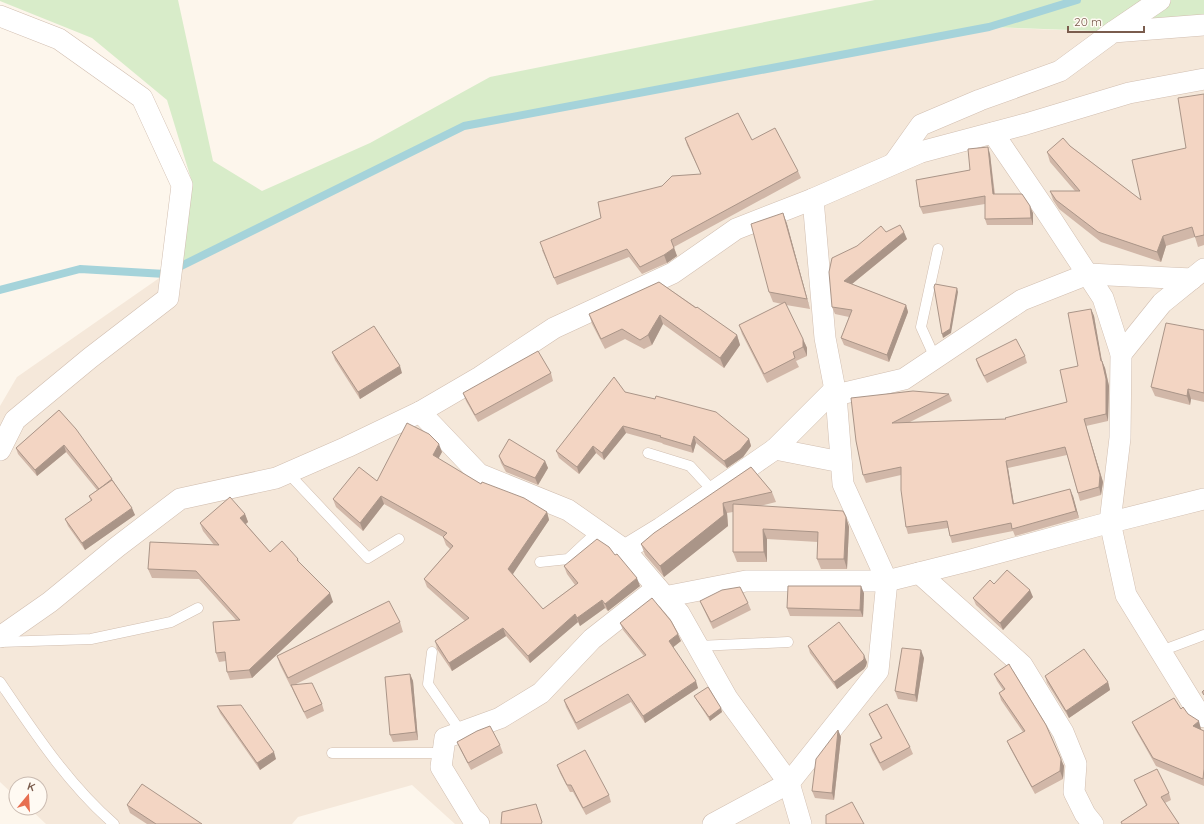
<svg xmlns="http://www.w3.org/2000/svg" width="1204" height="824" font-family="Quicksand,sans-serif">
<rect width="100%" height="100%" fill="#fdf6ec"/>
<polygon fill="#f5e8da" points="989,27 1204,36 1204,824 455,824 412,785 298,817 292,824 46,824 29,808 40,808 40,784 16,784 16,797 0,782 0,406 17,377 165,274 464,126"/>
<g fill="#d8ecc9">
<polygon points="0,0 178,0 213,161 262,191 370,143 490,77 875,0 1143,0 1098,31 989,27 464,126 182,266 192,182 167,100 92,38 0,1"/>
<polygon points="1160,0 1204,0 1204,36 1113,32"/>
</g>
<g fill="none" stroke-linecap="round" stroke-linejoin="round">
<polyline stroke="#a5d3da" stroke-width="8" points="0,290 80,269 165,274 464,126 989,27 1077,0"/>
<g stroke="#d1beb0" stroke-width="11">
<g id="lane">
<polyline points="935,358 921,327 938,249"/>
<polyline points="648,453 690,466 713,491"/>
<polyline points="288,473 368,558 399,539"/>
<polyline points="540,562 568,559 598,531"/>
<polyline points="0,642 91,639 171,622 198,608"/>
<polyline points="698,646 788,642"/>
<polyline points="1161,651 1204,635"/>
<polyline points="432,652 428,684 461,732"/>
<path d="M 0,682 C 34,732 68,784 114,824"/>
<polyline points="332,753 443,753"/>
</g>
</g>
<g stroke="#d1beb0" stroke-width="22">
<g id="street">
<polyline points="0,16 59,39 142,98 182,185 168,298 90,358 15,420 0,450"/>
<polyline points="1113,32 1160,0"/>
<polyline points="993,133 1048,214 1103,298 1121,354 1120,438 1110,522 1126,595 1198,712 1204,717"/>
<polyline points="894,163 921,125 980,100 1060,71 1113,32 1204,25"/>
<polyline points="1121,354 1162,303 1204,269"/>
<polyline points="835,389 775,449 841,462"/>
<polyline points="836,395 904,379 1022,300 1088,274 1192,279"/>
<polyline points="420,412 479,474 568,510 625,550 679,613 727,698 789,783 801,824"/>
<polyline points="625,550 661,528 775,449"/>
<polyline points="919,573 1022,665 1063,732 1076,764 1074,792 1085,814 1093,824"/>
<polyline points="664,597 746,581 887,581 971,560 1100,525 1204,499"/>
<polyline points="0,637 50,602 117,547 180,499 276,478 347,447 420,412 480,377 554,328 673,273 736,229 813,199 921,152 1026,124 1129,93 1204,79"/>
<polyline points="479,824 472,818 441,767 445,738 500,718 541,693 592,639 657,588"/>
<polyline points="713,824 789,783 878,671 887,581 843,484 836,395 825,338 813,199"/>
</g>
</g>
<use href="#lane" stroke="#fff" stroke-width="10"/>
<use href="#street" stroke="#fff" stroke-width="21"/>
</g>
<g fill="#d1b7a8">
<polygon points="1204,94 1204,245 1198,247 1195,237 1166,246 1161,262 1101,242 1059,209 1053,200 1050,191 1075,191 1050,162 1047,152 1070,146 1141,200 1186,148"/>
<polygon points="685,138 752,140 798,171 801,178 674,247 677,256 667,263 642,274 629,257 557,285 542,250 601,218 662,186 701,174 687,145"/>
<polygon points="990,154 995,194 1033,213 1033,225 987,225 985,219 985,204 923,214 920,207 970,170"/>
<polygon points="783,213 787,224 810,309 786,305 807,348 807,356 796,361 799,367 767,383 742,334 739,325 782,304 773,302 769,292"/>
<polygon points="886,232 907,239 852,284 906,305 908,312 889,362 844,345 841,338 849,317 835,314 832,307"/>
<polygon points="659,282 737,335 740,345 724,368 663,324 652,345 644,349 625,339 605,349 592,324 589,314"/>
<polygon points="1091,309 1094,316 1102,361 1105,368 1109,386 1108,421 1086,426 1103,482 1101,495 1080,501 1067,455 1008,468 1014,504 1073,496 1079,518 1015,536 1013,531 952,543 950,536 948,528 908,534 906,527 901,475 866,483 863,475 856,441 949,394 952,401 910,422 1006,419 1067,402 1078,366"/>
<polygon points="1204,330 1204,402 1191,399 1190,405 1155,396 1151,387"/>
<polygon points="332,352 402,373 360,399 335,360"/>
<polygon points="1025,356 1027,363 987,383 978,366 976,359"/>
<polygon points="551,373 553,381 478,422 466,401 463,393"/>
<polygon points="625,392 749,439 751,446 743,457 727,468 696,443 693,453 663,444 662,443 626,433 604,460 596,453 579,474 559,458 556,451"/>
<polygon points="59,410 112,479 135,515 85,550 68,526 65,519 91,501 89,496 97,490 66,452 37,476 18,454 16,448"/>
<polygon points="442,452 438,459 481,484 547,512 549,520 512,574 543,609 575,585 567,574 564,566 640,586 608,611 605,608 580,626 578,622 530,663 506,636 452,671 437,649 435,641 465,621 427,587 424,579 450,549 446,545 443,537 384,504 363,531 336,507 333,499 377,481"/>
<polygon points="499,456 545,461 548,468 538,485 506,472 501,463"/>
<polygon points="751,467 772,492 776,502 760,506 846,517 849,527 847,569 821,569 817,559 818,542 767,539 767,562 737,562 733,552 733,512 727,513 728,526 664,577 645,555 641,544"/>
<polygon points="245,514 248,522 246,524 270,552 298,559 299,562 333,602 252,678 230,680 227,672 226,661 219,662 216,653 236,620 199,579 152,578 148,569 214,545 203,531 200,523"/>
<polygon points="994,584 1033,597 1003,630 976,605 973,598"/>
<polygon points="864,593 863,617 790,616 787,608"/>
<polygon points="700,601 748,603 751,610 713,629 703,608"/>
<polygon points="400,622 403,632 294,685 322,704 324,711 307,719 294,693 291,686 291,687 280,665 277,656"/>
<polygon points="620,623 681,641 673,647 698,688 645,723 631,702 578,730 566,707 564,700 644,656 623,630"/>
<polygon points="808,646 867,662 866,666 864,669 837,689 810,653"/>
<polygon points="924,658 917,702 898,699 895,691"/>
<polygon points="410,674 413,681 418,740 393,742 390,735"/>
<polygon points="994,674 1064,766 1063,779 1035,794 1010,748 1007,741 1023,732 1001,700 999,693 1003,690 997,681"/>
<polygon points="1045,676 1108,682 1110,690 1069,718 1047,683"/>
<polygon points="694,696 722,712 710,721 696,699"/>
<polygon points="217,706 276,759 260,770 220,713"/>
<polygon points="1181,709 1188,714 1201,729 1204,731 1204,786 1156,766 1135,729 1132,722"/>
<polygon points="869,714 910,747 913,754 883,771 872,751 870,744 881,738 872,721"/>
<polygon points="838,730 841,737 834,800 815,798 812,791"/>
<polygon points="457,742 500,745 503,753 471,770 460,749"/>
<polygon points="557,765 609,795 611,802 586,815 573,792 570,792 560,773"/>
<polygon points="1134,780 1169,793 1171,800 1165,803 1179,824 1122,824 1121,822 1146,805 1137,787"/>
<polygon points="127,805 202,824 147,824 130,813"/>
</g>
<g fill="#aa9588">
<polygon points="988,147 990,154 995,201 993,194"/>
<polygon points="1030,206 1033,213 1033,225 1031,218"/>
<polygon points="783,213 787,224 810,309 807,299"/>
<polygon points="904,232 907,239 847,288 844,281"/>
<polygon points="1163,236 1166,246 1161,262 1157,252"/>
<polygon points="674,248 677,256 667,263 664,255"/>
<polygon points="957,288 958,292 951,333 943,338 942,334"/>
<polygon points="906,305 908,312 889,362 887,355"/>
<polygon points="1091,309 1094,316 1103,368 1101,361"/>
<polygon points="660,315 663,324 652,345 648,335"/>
<polygon points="737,335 740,345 724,368 720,358"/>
<polygon points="803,339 807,348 807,356 803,347"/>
<polygon points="1102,361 1105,368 1109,386 1108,421 1106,414"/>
<polygon points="400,366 402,373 360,399 358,392"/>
<polygon points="1188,389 1191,399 1190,405 1187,396"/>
<polygon points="1084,419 1103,482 1101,495 1099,487"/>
<polygon points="623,426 626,433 604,460 602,453"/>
<polygon points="694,436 696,443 693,453 691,446"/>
<polygon points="749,439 751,446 743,457 727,468 724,461"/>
<polygon points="439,444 442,452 436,463 433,455"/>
<polygon points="64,445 66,452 37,476 35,470"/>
<polygon points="593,446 596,453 579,474 577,467"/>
<polygon points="545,461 548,468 538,485 535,478"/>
<polygon points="1006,461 1008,468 1015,511 1013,504"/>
<polygon points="1070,489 1073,496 1079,518 1076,511"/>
<polygon points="381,496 384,504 363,531 360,523"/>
<polygon points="723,503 727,513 728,526 664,577 660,566"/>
<polygon points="132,508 135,515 85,550 82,543"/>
<polygon points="547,512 549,520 511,577 508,569"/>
<polygon points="245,514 248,522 243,526 240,518"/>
<polygon points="846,517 849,527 847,569 844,559"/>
<polygon points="763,529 767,539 767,562 764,552"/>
<polygon points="637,578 640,586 608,611 605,604"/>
<polygon points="861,586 864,593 863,617 860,610"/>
<polygon points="1030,590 1033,597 1003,630 1000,623"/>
<polygon points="330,593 333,602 252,678 249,670"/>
<polygon points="602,600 605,608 580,626 577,618"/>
<polygon points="575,614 578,622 530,663 528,656"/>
<polygon points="503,628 506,636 452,671 449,663"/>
<polygon points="678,634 681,641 671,649 669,641"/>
<polygon points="921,650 924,658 917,702 915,695"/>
<polygon points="864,655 867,662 866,666 864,669 837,689 834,682"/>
<polygon points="410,674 413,681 418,740 416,732"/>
<polygon points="696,681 698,688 645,723 643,716"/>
<polygon points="1108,682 1110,690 1069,718 1066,711"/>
<polygon points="721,708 722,712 710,721 709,717"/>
<polygon points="1199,721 1201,729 1196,733 1193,726"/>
<polygon points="838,730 841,737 834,800 832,793"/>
<polygon points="274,752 276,759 260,770 257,763"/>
<polygon points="1061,759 1064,766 1063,779 1060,771"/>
</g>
<g fill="#f3d5c3" stroke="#aa9588">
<polygon points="1204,94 1204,235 1195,237 1192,227 1163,236 1157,252 1098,232 1056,200 1050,191 1080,191 1047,152 1063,138 1070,146 1141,200 1132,160 1186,148 1178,98"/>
<polygon points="738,113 752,140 775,128 798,171 671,240 674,248 664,255 640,267 627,249 554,278 540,242 601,218 598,202 662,186 672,176 701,174 685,138"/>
<polygon points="988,147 993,194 1022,194 1030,206 1031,218 985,219 985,196 920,207 916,180 970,170 968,149"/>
<polygon points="783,213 807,299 769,292 751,224"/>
<polygon points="900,225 904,232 844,281 906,305 887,355 841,338 852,310 832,307 829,272 832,258 857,246 881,226 886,232"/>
<polygon points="659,282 696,308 697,307 737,335 720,358 660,315 648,335 640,340 622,329 601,339 589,314"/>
<polygon points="935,284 957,288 950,329 942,334 934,287"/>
<polygon points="785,302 803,339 803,347 793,352 795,358 764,374 739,325"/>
<polygon points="1091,309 1101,361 1102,361 1106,379 1106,414 1084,419 1100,475 1099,487 1078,493 1065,447 1006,461 1013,504 1070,489 1076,511 1012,529 1011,523 950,536 947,521 906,527 901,490 901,467 863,475 856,441 851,398 913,391 949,394 892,423 1006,419 1005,418 1067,402 1060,370 1078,366 1068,313"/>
<polygon points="1166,323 1204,330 1204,393 1188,389 1187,396 1151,387"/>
<polygon points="374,326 400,366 358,392 332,352"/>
<polygon points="1016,339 1025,356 984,376 976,359"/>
<polygon points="538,351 551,373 475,415 463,393"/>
<polygon points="614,377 625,392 655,399 656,396 716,412 749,439 740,450 724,461 694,436 691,446 660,437 661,436 623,426 602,453 593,446 577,467 556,451"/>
<polygon points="59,410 76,429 112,479 99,489 64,445 35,470 16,448"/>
<polygon points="407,423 429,434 439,444 433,455 481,484 482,482 524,498 547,512 508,569 543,609 578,583 564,566 597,539 609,547 615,555 617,554 637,578 605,604 602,600 577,618 575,614 528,656 503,628 449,663 435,641 469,618 424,579 453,546 443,537 447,533 381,496 360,523 333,499 359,467 377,481"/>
<polygon points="509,439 545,461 535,478 504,465 499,456"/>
<polygon points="751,467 772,492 723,503 724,515 660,566 641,544 654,533"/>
<polygon points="112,480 132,508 82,543 65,519 92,500 89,496"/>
<polygon points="230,497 245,514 240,518 270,552 282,541 298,559 297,560 330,593 249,670 227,672 225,652 216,653 213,622 240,620 196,571 148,569 150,542 219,545 200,523"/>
<polygon points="733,504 843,511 846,517 844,559 817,559 818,532 763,529 764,552 733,552"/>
<polygon points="1007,570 1030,590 1000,623 973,598 990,580 994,584"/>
<polygon points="788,586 861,586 860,610 787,608"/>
<polygon points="740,587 748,603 711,622 700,601 722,590"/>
<polygon points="652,598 671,621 678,634 669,641 696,681 643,716 628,694 576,723 564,700 646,655 620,623"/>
<polygon points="389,601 400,622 288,678 277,656"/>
<polygon points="839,622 864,655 864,659 862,661 834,682 808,646"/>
<polygon points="902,648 921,650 915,695 895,691"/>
<polygon points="1084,649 1108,682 1066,711 1045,676"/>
<polygon points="1009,664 1010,666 1046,725 1061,759 1060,771 1032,787 1007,741 1025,731 999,693 1005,689 994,674"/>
<polygon points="410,674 416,732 390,735 385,677"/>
<polygon points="312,683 322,704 304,712 291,685"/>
<polygon points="708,687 721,708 709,717 694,696"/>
<polygon points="1204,690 1204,695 1202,692"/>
<polygon points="1174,698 1181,709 1183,707 1188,714 1199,721 1193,726 1204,731 1204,769 1203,779 1153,758 1132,722"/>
<polygon points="887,704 910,747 880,763 870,744 882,738 869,714"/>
<polygon points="241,705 274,752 257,763 217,706"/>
<polygon points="490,726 500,745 468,763 457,742 477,731"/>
<polygon points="838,730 832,793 812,791 816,759"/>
<polygon points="585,750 609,795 583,808 571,785 567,785 557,765"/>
<polygon points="1157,769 1169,793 1161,797 1179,824 1122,824 1121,822 1147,805 1134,780"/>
<polygon points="142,784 202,824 156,824 127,805"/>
<polygon points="852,802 864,824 826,824 826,815"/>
<polygon points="536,804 542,822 541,824 501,824 502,812"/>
</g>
<g transform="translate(28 796) rotate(18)"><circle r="19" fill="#fffaf3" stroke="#cabbb1"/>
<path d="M0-3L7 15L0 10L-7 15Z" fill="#e76f51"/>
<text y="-6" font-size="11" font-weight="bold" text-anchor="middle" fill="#7a5c4d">K</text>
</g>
<path d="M1068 26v6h76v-6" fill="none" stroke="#7a5c4d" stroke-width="2"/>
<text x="1074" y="26" font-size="12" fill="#7a5c4d" stroke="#fffaf3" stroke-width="3" paint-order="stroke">20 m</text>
</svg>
